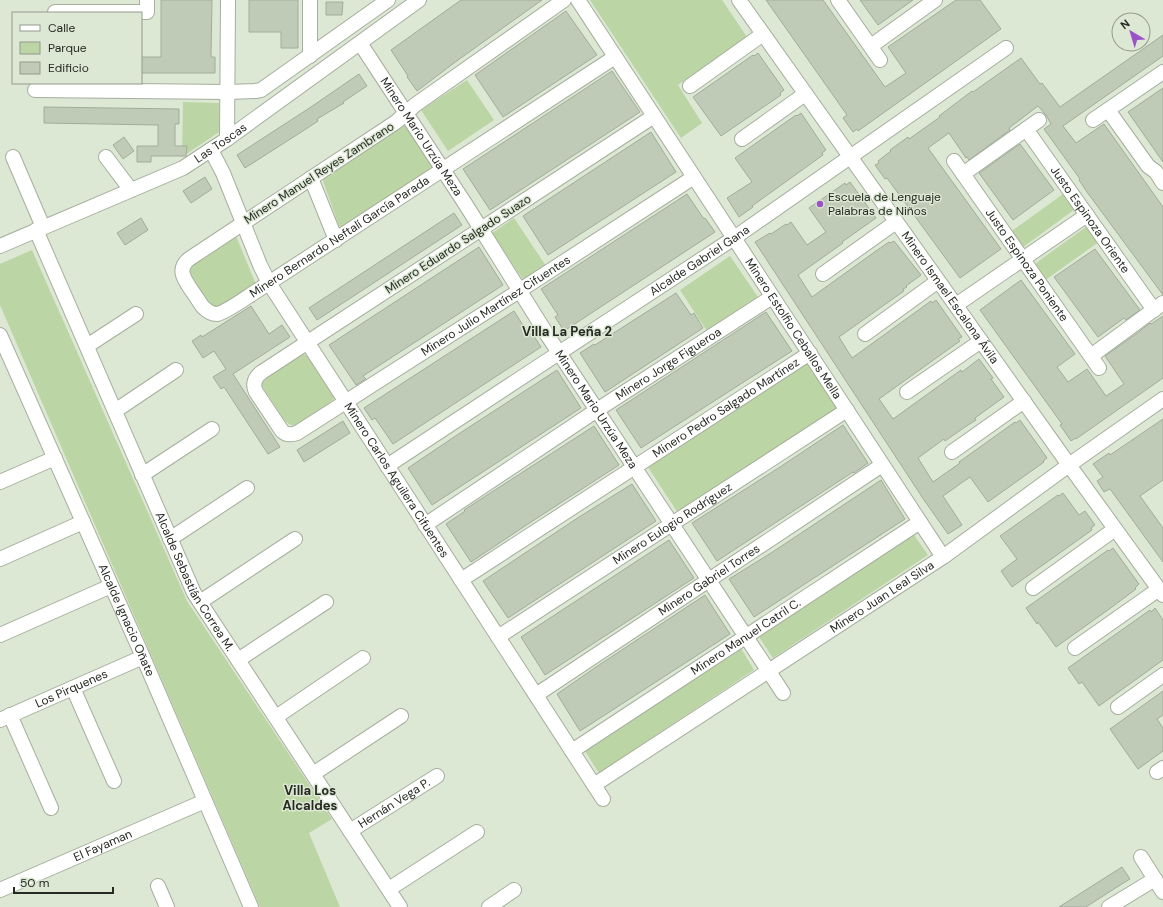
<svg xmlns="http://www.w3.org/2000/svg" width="1163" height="907" font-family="'DM Sans',sans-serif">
<rect width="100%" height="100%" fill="#dce7d4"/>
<g fill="#bbd6a4">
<polygon points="590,0 722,0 747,37 678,85 702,123 681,138"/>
<polygon points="467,80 494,120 448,151 421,110"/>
<polygon points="183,102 219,103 219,132 182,157"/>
<polygon points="403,126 409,126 434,167 344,228 339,226 323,181 325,176"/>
<polygon points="1066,192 1075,209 1022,248 1009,233"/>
<polygon points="514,218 546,266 524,281 492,233"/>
<polygon points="1086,227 1091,228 1100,241 1044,281 1034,266 1036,263"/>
<polygon points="236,236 255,282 255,288 215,311 188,277 187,268"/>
<polygon points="32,250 187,601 332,819 309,833 340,907 260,907 0,305 0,264"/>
<polygon points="730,256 758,297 707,331 680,290"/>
<path d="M 300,353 L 306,355 L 333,392 L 334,399 C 329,404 303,424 297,425 C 292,427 289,424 285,421 L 260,383 L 261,378 Z"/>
<polygon points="805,361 837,408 678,513 646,464"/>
<polygon points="912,532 928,555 773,658 757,634"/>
<polygon points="739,645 754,670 599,773 583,748"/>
</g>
<g fill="#bfcab7" stroke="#a2ac9a">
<polygon points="161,0 212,0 211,57 215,57 215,73 141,73 141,57 161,57"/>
<polygon points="249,0 298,0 298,48 281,48 281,32 249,32"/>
<polygon points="461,0 542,0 458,60 417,91 407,77 408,76 391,50"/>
<polygon points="766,0 823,0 885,87 906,73 888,47 956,0 980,0 1001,29 858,131 857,129 853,132 843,118 847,115"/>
<polygon points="860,0 913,0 878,25"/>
<polygon points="326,2 343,2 342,15 326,15"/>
<polygon points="566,11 597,55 503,117 475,75"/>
<polygon points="1163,35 1163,56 1063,126 1076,143 1104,124 1163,207 1163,295 1087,192 1079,180 1080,179 1044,129 1051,124 1046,115 1038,106 1009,128 1010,130 969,160 967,157 966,158 949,133 928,148 1001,249 960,278 887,178 885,179 875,165 879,163 878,161 891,151 890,150 908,137 909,139 940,117 939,116 972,91 973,92 1021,58 1040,84 1042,83 1060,107"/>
<polygon points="758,53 784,90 780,93 781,95 721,136 693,97 753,55 754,56"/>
<polygon points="612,71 640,112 490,210 463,169"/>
<polygon points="359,74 367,86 343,102 344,103 317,119 318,121 306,129 245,168 237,155 311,107"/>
<polygon points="1163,88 1163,162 1128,112"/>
<polygon points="44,107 179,109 179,124 175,124 175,146 187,146 186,156 151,156 151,162 137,162 137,146 158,146 158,125 44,123"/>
<polygon points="801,113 826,150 822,153 823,155 752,206 753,207 739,217 727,198 752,182 735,158 796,115 797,116"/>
<polygon points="651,132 676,172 548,255 523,216"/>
<polygon points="124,137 134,151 123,159 113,145"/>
<polygon points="1020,144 1054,190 1013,220 979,173"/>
<polygon points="205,177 212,189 191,203 183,191"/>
<polygon points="850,182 876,218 842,242 843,243 798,275 812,297 876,251 889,242 890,243 894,241 921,275 906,286 907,287 903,289 904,291 839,337 852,358 931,301 932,303 936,300 962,337 958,339 960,341 879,399 893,419 961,370 962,372 979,359 993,378 991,379 1004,397 975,418 976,420 965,427 945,441 944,439 918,458 933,482 960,463 959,462 1015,422 1016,423 1020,420 1047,458 1043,461 1044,462 988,502 970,477 943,496 962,525 948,534 924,500 755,242 770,233 771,234 786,224 787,225 791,222 807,245 826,232 809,208 845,183 846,185"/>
<polygon points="687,194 704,219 705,218 715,232 564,331 555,317 558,315 541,289"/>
<polygon points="454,213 462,225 317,320 309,308"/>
<polygon points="141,218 148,230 125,245 117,233"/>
<polygon points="479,247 503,285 363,376 366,379 356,385 329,345"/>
<polygon points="1095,249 1140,310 1126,320 1124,318 1098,337 1054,277"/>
<polygon points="1021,280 1075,354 1057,367 1068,382 1087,369 1106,396 1124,384 1105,356 1136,334 1150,323 1151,324 1163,316 1163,378 1076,439 1076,438 1071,441 1060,425 1062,424 980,310"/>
<polygon points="676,293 691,315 694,313 703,328 605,392 580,353 594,344 595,345"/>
<polygon points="251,306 269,334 282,325 290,337 233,374 280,447 268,454 224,387 221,389 213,377 226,369 214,351 203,358 192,341 201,335 202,337"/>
<polygon points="514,311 529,335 532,333 541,347 393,444 375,418 372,420 364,408"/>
<polygon points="766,312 792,351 641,448 616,410"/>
<polygon points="557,370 581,408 432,505 408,468 457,435"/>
<polygon points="1163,419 1163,480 1140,496 1163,528 1163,562 1110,489 1104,492 1097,481 1103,477 1093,464 1109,453 1110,455"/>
<polygon points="343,421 350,433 304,462 297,450"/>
<polygon points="843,425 868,463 854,473 853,472 717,561 692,523 780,467"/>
<polygon points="594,426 619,465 528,524 471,562 446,524 465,511 464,510"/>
<polygon points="881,480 905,519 754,617 729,579 771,553"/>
<polygon points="632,484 656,521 508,618 483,581 579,517"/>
<polygon points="1063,493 1079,515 1085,511 1095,525 1091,528 1092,530 1012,587 1001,571 1017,559 1000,536 1058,495 1059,496"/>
<polygon points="669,540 694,578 545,675 521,637"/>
<polygon points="1113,548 1139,584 1135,588 1136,589 1112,607 1056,647 1038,622 1037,624 1026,608 1108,550 1109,551"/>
<polygon points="705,595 730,634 580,731 557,694 599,665"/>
<polygon points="1155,608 1163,620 1163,660 1099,706 1082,682 1079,684 1068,668 1150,610 1151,612"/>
<polygon points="1163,691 1163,715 1157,719 1163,728 1163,751 1138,769 1110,729"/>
<polygon points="1122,867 1130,879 1117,887 1086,907 1059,907"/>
</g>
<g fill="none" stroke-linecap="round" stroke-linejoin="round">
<g stroke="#a6af9d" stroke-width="16">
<g id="minor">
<path id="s1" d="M 564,0 L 415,105 L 396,122 L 189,259 C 176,270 185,280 192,291 C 196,296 199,302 203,307 C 207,311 211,314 217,314 C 225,313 247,297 255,292 L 615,57"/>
<path id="s2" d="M 578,0 L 943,557"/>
<path id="s3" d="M 739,0 L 1069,465 L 1163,595"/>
<polyline points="838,0 880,60"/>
<polyline points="55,12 147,12 147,0"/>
<path id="s4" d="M 360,43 L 466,205 L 548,336 L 783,693"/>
<polyline points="871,46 935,0"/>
<polyline points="310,56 310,0"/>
<polyline points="690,86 763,34"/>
<polyline points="35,90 228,92 255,91 261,90 388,0"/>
<polyline points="1108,110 1148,166 1156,172 1163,183"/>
<path id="s5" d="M 654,116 L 262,372 C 255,377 252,384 256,392 L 282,431 C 286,435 291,435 297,433 L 519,291 L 694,177"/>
<polyline points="1093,120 1163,72"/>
<path id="s6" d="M 1026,129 L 1154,310"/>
<polyline points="227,139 228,0"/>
<polyline points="742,139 805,94"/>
<path id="s7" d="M 211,150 L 223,173 L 260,265 L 269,283 L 603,799"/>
<polyline points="13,157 43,227"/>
<polyline points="106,157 131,190"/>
<path id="s8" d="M 954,161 L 1099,368"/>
<polyline points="963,174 1039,120"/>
<polyline points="311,178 336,240"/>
<path id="s9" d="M 36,230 L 194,593 L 400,907"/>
<path id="s10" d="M 0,246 L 183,168 L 227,139 L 419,0"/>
<polyline points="823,274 896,222"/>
<polyline points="956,305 1087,215"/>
<polyline points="865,334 938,281"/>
<path id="s11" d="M 0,335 L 143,657 L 251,907"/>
<polyline points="87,346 136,314"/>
<polyline points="1091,356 1163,303"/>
<polyline points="907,392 981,341"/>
<polyline points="115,411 176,370"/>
<polyline points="952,452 1024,401"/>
<path id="s12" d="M 387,466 L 734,238 L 1006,48"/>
<polyline points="142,475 212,429"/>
<polyline points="0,482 55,458"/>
<path id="s13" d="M 425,525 L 597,410 L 772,297"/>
<polyline points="170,539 247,488"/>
<polyline points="0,559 83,522"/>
<path id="s14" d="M 461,580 L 810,353"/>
<polyline points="1033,588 1115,529"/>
<polyline points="200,602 295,539"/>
<polyline points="0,635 111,586"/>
<path id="s15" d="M 498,637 L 847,410"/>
<polyline points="1075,648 1159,589"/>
<polyline points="238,660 326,602"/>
<polyline points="73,688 114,781"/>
<path id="s16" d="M 536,695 L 882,465"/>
<polyline points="1118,707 1163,675"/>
<polyline points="10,715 51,808"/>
<polyline points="276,717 363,658"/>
<path id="s17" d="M 0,720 L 143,657"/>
<path id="s18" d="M 572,751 L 920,522"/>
<polyline points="1157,772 1163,768"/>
<polyline points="313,774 401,716"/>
<path id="s19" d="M 594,785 L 943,557 L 1069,465 L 1163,399"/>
<path id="s20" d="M 350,831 L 437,776"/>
<polyline points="1141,857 1163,892"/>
<polyline points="158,886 167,907"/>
<polyline points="389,889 477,832"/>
<path id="s21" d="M 0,890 L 205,801"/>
<polyline points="489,907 514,890"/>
<polyline points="1109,907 1155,879"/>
</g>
</g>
<use href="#minor" stroke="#fff" stroke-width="14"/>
</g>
<circle fill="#9b52c6" stroke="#dce7d4" stroke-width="1.5" cx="820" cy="204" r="4"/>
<g text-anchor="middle" stroke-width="3" stroke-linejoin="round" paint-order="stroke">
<g font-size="12" fill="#262a23" stroke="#dce7d4">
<text dy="4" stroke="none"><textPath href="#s4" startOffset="112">Minero Mario Urzúa Meza</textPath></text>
<text dy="4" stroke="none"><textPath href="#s10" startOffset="244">Las Toscas</textPath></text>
<text transform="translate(319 173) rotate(-33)" y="4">Minero Manuel Reyes Zambrano</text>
<text dy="4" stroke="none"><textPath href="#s6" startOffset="111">Justo Espinoza Oriente</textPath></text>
<text dy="4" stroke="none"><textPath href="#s1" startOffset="673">Minero Bernardo Neftalí García Parada</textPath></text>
<text transform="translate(458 244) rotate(-33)" y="4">Minero Eduardo Salgado Suazo</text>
<text dy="4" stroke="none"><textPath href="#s12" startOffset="374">Alcalde Gabriel Gana</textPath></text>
<text dy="4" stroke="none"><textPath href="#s8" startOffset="127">Justo Espinoza Poniente</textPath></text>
<text dy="4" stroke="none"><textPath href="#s3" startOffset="365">Minero Ismael Escalona Ávila</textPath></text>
<text dy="4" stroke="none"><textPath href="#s5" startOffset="790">Minero Julio Martínez Cifuentes</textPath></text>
<text dy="4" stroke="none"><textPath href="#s2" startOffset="393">Minero Estolfio Ceballos Mella</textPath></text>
<text dy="4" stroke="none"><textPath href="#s13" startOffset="292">Minero Jorge Figueroa</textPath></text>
<text dy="4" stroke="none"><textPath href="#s14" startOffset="316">Minero Pedro Salgado Martínez</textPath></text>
<text dy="4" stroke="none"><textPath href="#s4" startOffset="436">Minero Mario Urzúa Meza</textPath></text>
<text dy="4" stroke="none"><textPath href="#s7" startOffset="380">Minero Carlos Aguilera Cifuentes</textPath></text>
<text dy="4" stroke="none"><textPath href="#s15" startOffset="208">Minero Eulogio Rodríguez</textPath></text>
<text dy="4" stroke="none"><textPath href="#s16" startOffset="208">Minero Gabriel Torres</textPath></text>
<text dy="4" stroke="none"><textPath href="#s9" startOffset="386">Alcalde Sebastián Correa M.</textPath></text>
<text dy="4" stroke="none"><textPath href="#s19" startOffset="344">Minero Juan Leal Silva</textPath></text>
<text dy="4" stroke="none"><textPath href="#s11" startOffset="312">Alcalde Ignacio Oñate</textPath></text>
<text dy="4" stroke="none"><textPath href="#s18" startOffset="208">Minero Manuel Catril C.</textPath></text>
<text dy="4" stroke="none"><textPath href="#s17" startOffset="78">Los Pirquenes</textPath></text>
<text dy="4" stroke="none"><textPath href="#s20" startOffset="52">Hernán Vega P.</textPath></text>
<text dy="4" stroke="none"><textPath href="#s21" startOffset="112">El Fayaman</textPath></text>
</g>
<g font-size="12" fill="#262a23" stroke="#dce7d4" text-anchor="start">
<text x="828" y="201">Escuela de Lenguaje<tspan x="828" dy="14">Palabras de Niños</tspan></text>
</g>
<g font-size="13" font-weight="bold" fill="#262a23" stroke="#dce7d4">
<text x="567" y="336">Villa La Peña 2</text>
<text x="310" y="795">Villa Los<tspan x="310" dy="15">Alcaldes</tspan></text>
</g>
</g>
<rect x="12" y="12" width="130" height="72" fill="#dce7d4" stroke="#939b8d"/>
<rect x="20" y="25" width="20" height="6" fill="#ffffff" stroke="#939b8d"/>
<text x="48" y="32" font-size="12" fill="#262a23">Calle</text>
<rect x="20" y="42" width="20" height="12" fill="#bbd6a4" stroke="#939b8d"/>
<text x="48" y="52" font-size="12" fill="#262a23">Parque</text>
<rect x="20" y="62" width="20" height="12" fill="#bfcab7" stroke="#939b8d"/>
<text x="48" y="72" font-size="12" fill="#262a23">Edificio</text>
<g transform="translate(1131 32) rotate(322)"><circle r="19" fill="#dce7d4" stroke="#939b8d"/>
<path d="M0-3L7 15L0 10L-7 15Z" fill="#9b52c6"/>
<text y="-6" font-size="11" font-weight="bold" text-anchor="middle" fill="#262a23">N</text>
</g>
<path d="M14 887v6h99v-6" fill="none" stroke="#262a23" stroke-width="2"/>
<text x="20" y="887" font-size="12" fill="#262a23" stroke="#dce7d4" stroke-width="3" paint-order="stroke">50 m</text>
</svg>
